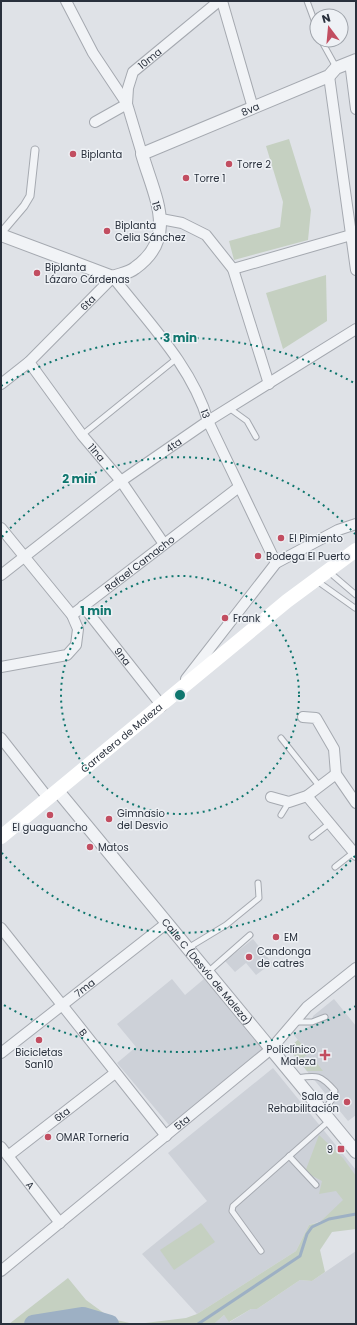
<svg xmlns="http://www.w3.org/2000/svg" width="357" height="1325" font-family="Poppins,sans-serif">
<rect width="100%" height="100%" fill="#dfe2e7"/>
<g fill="#cdd1d8">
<polygon points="253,939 272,963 256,975 246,963 235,972 225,961"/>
<polygon points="172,979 185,995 204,979 262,1049 169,1125 117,1063 136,1047 117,1024"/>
<polygon points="334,999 356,1026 356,1115 348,1121 288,1048 298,1040 294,1035 310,1026 313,1016"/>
<polygon points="273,1068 356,1170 356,1210 309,1225 296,1251 197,1314 142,1254 207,1201 168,1153"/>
<polygon points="356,1251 356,1324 214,1324 224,1315 230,1322 251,1309 257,1309 300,1280 312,1281"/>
</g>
<g fill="#c5d0c1">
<polygon points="289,139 311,210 308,240 234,260 229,241 280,227 283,202 266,146"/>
<polygon points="326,275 327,321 283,349 266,293"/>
<polygon points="298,1040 309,1053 299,1061 288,1048"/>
<polygon points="316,1062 323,1071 307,1071 304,1067"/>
<polygon points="319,1135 343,1158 356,1176 356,1229 332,1232 320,1250 325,1272 312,1281 300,1280 257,1309 251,1309 229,1322 224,1315 214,1324 137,1324 186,1318 197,1314 296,1251 309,1225 320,1222 343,1200 336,1191 319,1194 322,1181 305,1172"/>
<polygon points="201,1223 215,1242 174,1270 160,1250"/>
<polygon points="68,1278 86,1300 112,1319 134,1324 9,1324"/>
</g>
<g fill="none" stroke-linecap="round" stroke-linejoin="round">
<polyline stroke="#9db0c4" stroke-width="3" points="198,1324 300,1256 307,1234 312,1227 329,1219 356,1214"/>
<polyline stroke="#9db0c4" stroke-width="18" points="33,1324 83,1316 110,1324"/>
<g stroke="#a5a9b0" stroke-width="7">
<g id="service">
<polyline points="307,1 317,28"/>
<polyline points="321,40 336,67"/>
<polyline points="229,408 247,421 256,437"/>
<polyline points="82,435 176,359"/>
<polyline points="328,571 356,595"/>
<polyline points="317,581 355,608"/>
<polyline points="281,738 320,787"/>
<polyline points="281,815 289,802"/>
<polyline points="312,837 330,823"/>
<polyline points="335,867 354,852"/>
<polyline points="188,948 226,925 259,898 258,883"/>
<polyline points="208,972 250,935"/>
<polyline points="296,1022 312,1022 325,1017"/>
<path d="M 296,1078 C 317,1075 320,1074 335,1091 L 334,1097 L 323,1111"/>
<polyline points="289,1156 316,1185"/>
<polyline points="261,1251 232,1211 233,1206 330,1120"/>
</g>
</g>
<g stroke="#a5a9b0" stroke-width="9">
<polyline id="pedestrian" points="1,233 24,206 30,196 35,150"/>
</g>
<g stroke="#a5a9b0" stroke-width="12">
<g id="minor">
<polyline points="66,1 93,53 127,104 142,154"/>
<polyline points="222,1 253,108"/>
<polyline points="350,62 356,109"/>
<polyline points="329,76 356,270"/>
<path id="s1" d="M 95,122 L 127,104 L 128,88 L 133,72 L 219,1"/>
<polyline points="161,219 182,223 206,235 233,269 269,384"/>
<polyline points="233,269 351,235"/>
<path id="s2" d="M 29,362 L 82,435 L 121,481 L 164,544"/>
<path id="s3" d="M 1,384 L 29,362 L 113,277 C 147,321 192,366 208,421 L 276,563"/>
<polyline points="1,528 72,615 78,629 76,645 67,655 1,667"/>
<path id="s4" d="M 1,575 L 121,481 L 208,421 L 356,329"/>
<path id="s5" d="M 83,606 L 162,706"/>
<path id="s6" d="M 72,615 L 239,487"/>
<polyline points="186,679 276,563 338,530 356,524"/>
<polyline points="303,717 316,718 334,749 336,774 356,803"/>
<polyline points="1,738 48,798"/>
<polyline points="307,796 356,855"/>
<polyline points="271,797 289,802 307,796 336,774"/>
<path id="s7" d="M 1,928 L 166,1136"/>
<path id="s8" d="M 1,1053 L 167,923"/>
<path id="s9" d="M 1,1147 L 60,1223"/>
<path id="s10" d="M 8,1156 L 115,1073"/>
<path id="s11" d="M 1,1271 L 271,1049 L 307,1007 L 356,968"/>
</g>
</g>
<g stroke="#a5a9b0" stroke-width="14">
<g id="tertiary">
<path id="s12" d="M 1,235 L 113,277 C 120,274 129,273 135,268 C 179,237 154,196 142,154 L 329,76 L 336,68 L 356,60"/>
<path id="s13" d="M 58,791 L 356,1152"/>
</g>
</g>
<use href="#service" stroke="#f1f3f6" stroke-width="5"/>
<use href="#pedestrian" stroke="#f1f3f6" stroke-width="7"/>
<use href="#minor" stroke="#f1f3f6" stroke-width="10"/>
<use href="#tertiary" stroke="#f1f3f6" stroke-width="12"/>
<path stroke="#fff" stroke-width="14" id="s14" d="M 1,837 L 287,601 L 356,550"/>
</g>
<g fill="none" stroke="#0f766e" stroke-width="2" stroke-dasharray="2 4">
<circle cx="180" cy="695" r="119"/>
<path d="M355 856A238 238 0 0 1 2 853M2 537A238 238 0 0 1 355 534"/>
<path d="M356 1006A357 357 0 0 1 2 1004M1 386A357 357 0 0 1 356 384"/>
</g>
<g fill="#c24e61" stroke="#eef1f5" stroke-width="1.5">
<circle cx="73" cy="154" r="4"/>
<circle cx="229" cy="164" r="4"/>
<circle cx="186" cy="178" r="4"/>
<circle cx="107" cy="231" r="4"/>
<circle cx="37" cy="273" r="4"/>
<circle cx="281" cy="538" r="4"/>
<circle cx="258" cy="556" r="4"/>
<circle cx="225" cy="618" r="4"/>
<circle cx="50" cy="815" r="4"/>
<circle cx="109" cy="819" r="4"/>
<circle cx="90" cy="847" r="4"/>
<circle cx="276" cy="937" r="4"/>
<circle cx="249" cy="957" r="4"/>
<circle cx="39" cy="1040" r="4"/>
<path d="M323 1049h4v4h4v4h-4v4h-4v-4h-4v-4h4z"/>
<circle cx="347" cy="1102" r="4"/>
<circle cx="48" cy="1137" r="4"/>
<rect x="337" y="1145" width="8" height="8" rx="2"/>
</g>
<g text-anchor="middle" stroke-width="3" stroke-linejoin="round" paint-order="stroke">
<g font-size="10" fill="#29303c" stroke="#eef1f5">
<text dy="4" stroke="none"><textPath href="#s1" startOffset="91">10ma</textPath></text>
<text dy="4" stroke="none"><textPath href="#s12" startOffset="386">8va</textPath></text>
<text transform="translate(157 206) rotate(74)" y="4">15</text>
<text dy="4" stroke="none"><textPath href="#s3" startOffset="119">6ta</textPath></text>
<text dy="4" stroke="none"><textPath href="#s3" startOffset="321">13</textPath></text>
<text dy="4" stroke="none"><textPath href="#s4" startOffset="216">4ta</textPath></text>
<text dy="4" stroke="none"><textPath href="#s2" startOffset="113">11na</textPath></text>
<text dy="4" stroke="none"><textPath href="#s6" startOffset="85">Rafael Camacho</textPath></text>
<text dy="4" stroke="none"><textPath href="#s5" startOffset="64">9na</textPath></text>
<text dy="4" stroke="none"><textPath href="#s14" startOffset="156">Carretera de Maleza</textPath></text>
<text dy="4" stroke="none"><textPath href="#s13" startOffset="234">Calle C (Desvío de Maleza)</textPath></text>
<text dy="4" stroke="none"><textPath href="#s8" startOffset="106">7ma</textPath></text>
<text dy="4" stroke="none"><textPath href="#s7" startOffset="133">B</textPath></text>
<text dy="4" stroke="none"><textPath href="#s10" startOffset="68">6ta</textPath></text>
<text dy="4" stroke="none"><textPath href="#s11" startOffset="234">5ta</textPath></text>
<text dy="4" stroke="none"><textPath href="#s9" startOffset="48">A</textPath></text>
</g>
<g font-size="10" fill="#29303c" stroke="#eef1f5" text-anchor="start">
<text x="81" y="158">Biplanta</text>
<text x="237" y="168">Torre 2</text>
<text x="194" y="182">Torre 1</text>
<text x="115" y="229">Biplanta<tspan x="115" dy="12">Celia Sánchez</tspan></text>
<text x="45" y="271">Biplanta<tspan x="45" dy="12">Lázaro Cárdenas</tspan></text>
<text x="289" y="542">El Pimiento</text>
<text x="266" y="560">Bodega El Puerto</text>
<text x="233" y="622">Frank</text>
<text x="117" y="817">Gimnasio<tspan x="117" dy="12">del Desvio</tspan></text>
<text x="50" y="831" text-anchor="middle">El guaguancho</text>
<text x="98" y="851">Matos</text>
<text x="284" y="941">EM</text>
<text x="257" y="955">Candonga<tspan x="257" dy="12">de catres</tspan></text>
<text x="316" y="1053" text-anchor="end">Policlínico<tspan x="316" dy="12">Maleza</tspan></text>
<text x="39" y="1056" text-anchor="middle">Bicicletas<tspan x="39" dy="12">San10</tspan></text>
<text x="339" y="1100" text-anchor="end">Sala de<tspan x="339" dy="12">Rehabilitación</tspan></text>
<text x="56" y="1141">OMAR Tornería</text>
<text x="333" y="1153" text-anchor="end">9</text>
</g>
</g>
<circle cx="180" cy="695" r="6" fill="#0f766e" stroke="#eef1f5" stroke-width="2"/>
<g font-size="12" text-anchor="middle" font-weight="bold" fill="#0f766e" stroke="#eef1f5" stroke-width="3" stroke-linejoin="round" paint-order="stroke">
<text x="180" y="342">3 min</text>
<text x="79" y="483">2 min</text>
<text x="96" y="615">1 min</text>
</g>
<rect width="357" height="1325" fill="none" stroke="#29303c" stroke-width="4"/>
<g transform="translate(329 28) rotate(344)"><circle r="19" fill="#eef1f5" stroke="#9fa4ab"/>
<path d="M0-3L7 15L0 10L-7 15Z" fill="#c24e61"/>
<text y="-6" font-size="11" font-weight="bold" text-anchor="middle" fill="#29303c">N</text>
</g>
</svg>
